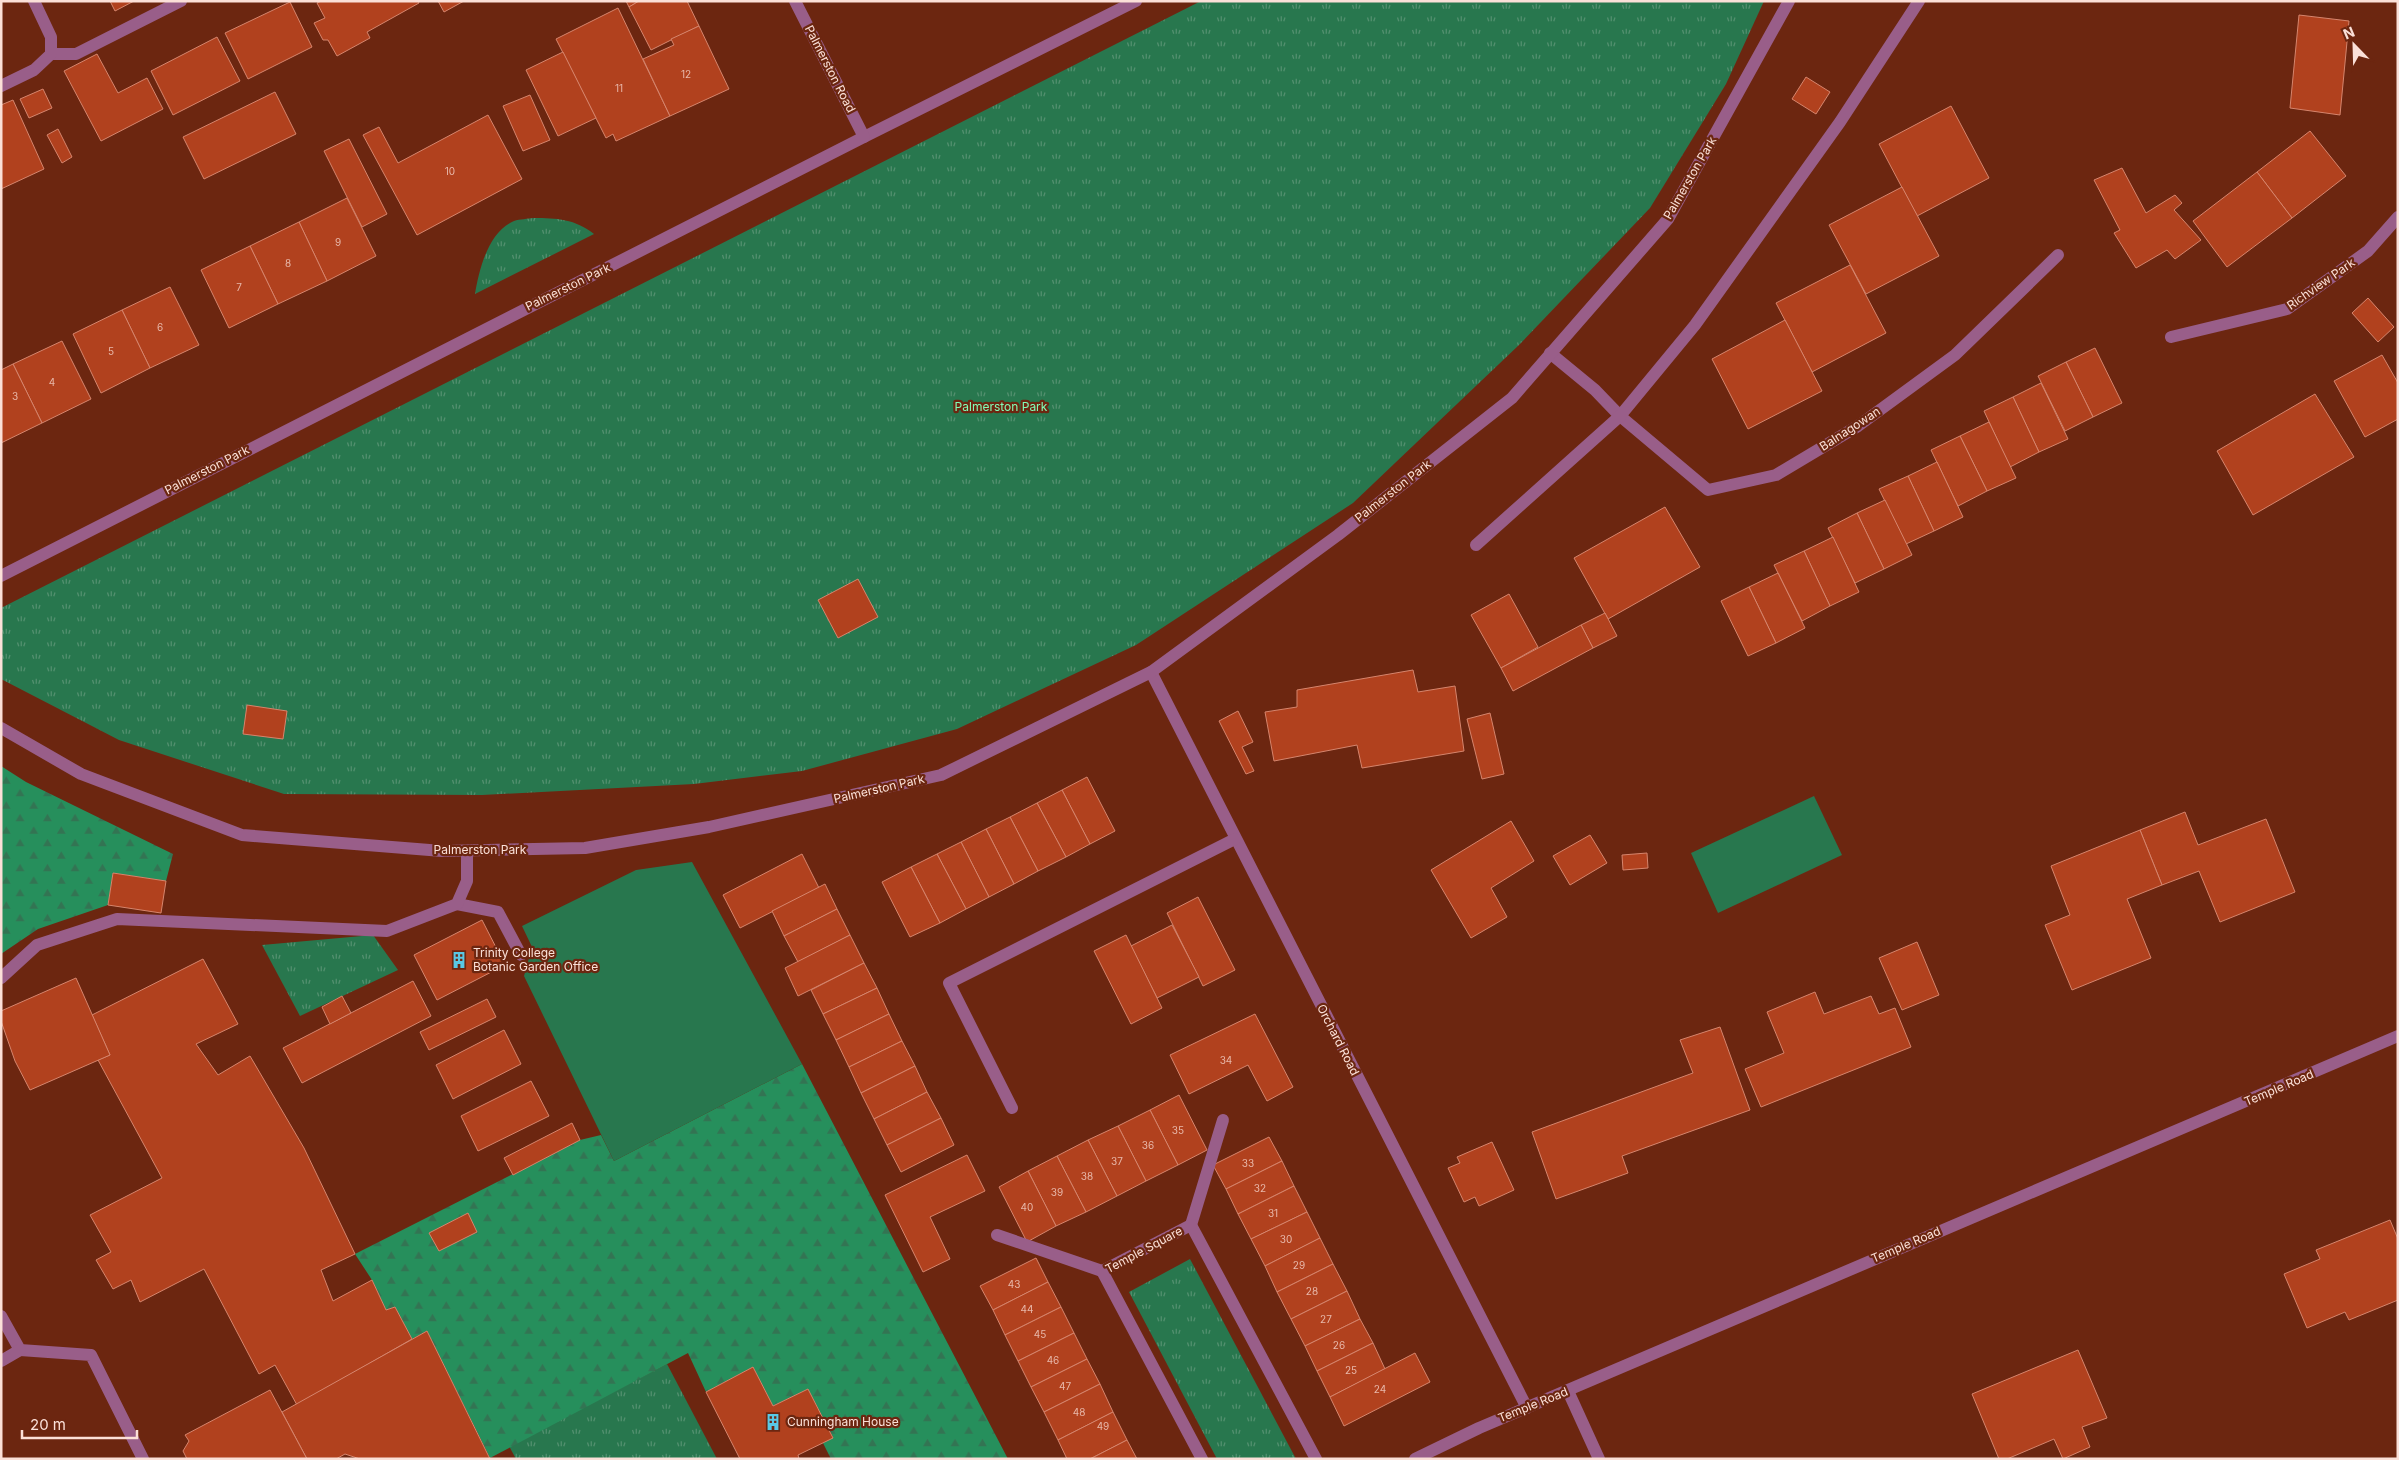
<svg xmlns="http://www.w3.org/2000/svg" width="2399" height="1460" font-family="Inter,sans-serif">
<defs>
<pattern id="grass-tufts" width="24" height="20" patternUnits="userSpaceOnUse" patternTransform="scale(1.25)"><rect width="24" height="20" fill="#28774e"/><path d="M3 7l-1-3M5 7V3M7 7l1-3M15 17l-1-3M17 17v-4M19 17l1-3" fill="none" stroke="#53906f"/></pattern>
<pattern id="forest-firs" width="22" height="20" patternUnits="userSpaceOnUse" patternTransform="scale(1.25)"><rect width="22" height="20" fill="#268f5c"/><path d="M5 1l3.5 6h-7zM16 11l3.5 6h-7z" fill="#337453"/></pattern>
</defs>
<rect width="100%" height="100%" fill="#6c2610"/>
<g fill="url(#grass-tufts)">
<polygon points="1201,1 1764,1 1726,84 1650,208 1520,344 1353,503 1136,645 957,729 802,771 694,784 482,795 284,794 119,740 1,679 1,608"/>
<path d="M 533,218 C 557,218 575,219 594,234 L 475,294 C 479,270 488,232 514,221 C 520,219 528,219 533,218 Z"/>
<polygon points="373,935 398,970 300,1016 262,945"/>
<polygon points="1190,1259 1296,1459 1217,1459 1129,1292"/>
<polygon points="667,1364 717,1459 516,1459 509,1446"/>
</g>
<g fill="url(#forest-firs)">
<polygon points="1,766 26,782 173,854 166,881 113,873 108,905 38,929 1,954"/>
<polygon points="802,1064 1008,1459 831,1459 823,1443 833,1437 808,1389 773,1406 753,1367 706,1392 688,1353 490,1458 427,1331 412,1339 395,1307 386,1310 372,1280 355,1254 580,1140 601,1135 614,1161"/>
</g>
<g fill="#28774e">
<polygon points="1814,796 1842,855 1718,913 1691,853"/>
<polygon points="692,862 802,1064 614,1161 524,976 532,947 522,926 636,870"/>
</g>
<g fill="#b1411e" stroke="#d6856d">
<polygon points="110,1 134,1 115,11"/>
<polygon points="321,1 418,1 419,3 367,32 370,38 337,56 328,40 323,40 314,23 325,18 317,3"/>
<polygon points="438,1 464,1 444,12"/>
<polygon points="626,1 639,1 629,7"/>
<polygon points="639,1 687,1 699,26 651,50 629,7"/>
<polygon points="290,2 312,47 248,79 225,33"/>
<polygon points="618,8 670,116 616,141 613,134 606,138 556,39"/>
<polygon points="2299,15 2349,21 2340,115 2290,108"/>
<polygon points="699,26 729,89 670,116 643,59 674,45 671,39"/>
<polygon points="217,37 240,81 173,115 151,71"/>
<polygon points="563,52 596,118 558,136 526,70"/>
<polygon points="97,54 118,93 147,78 163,109 101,141 64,71"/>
<polygon points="1806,77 1830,92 1816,114 1792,99"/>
<polygon points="43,89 52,108 29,118 20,99"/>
<polygon points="275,92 296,134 204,179 183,137"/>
<polygon points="530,95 550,140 523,151 503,106"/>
<polygon points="13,100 44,169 1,189 1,105"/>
<polygon points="1951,106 1989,178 1917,216 1879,144"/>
<polygon points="488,115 522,179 417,235 363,135 379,127 398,163"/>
<polygon points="58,129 72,157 62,163 47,135"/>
<polygon points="2310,131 2346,176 2292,218 2257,172"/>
<polygon points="349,139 387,214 362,227 324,151"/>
<polygon points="2122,168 2146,213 2175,195 2182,203 2174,210 2201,240 2175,259 2167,250 2136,268 2114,233 2120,230 2094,180"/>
<polygon points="2257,172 2292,218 2227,267 2193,221"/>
<polygon points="1902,187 1939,256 1866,294 1829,225"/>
<polygon points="347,198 376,256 327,281 299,222"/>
<polygon points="299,222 327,281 278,304 250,246"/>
<polygon points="250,246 278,304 229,328 201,270"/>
<polygon points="1850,265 1886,333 1812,372 1776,303"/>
<polygon points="170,287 199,345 150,368 122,310"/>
<polygon points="2368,298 2394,327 2378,342 2352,313"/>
<polygon points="122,310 150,368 101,393 73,334"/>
<polygon points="1785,320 1822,391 1748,429 1712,359"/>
<polygon points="62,341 91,399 42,423 13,364"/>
<polygon points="2095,348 2122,403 2093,417 2066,362"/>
<polygon points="2382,355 2398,383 2398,419 2365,437 2334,381"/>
<polygon points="2066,362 2093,417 2065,431 2038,376"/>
<polygon points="13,364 42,423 1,443 1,370"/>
<polygon points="2041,383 2068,439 2039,452 2013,397"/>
<polygon points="2315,394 2354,457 2253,515 2217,451"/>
<polygon points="2013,397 2039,452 2010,467 1984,411"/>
<polygon points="1989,422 2016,478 1987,491 1960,436"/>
<polygon points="1960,436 1987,491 1958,506 1931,450"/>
<polygon points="1937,462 1963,517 1934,531 1908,476"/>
<polygon points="1908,476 1934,531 1906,544 1879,489"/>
<polygon points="1885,500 1912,555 1884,569 1857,513"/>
<polygon points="1665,507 1700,567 1608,619 1574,558"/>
<polygon points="1857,513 1884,569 1855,583 1828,528"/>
<polygon points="1833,537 1859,592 1830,606 1804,551"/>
<polygon points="1804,551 1830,606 1802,621 1774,565"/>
<polygon points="1778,573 1805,628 1776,643 1749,587"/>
<polygon points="858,579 878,617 838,638 818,600"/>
<polygon points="1749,587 1776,643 1748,656 1721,601"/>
<polygon points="1509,594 1538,647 1501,668 1471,615"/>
<polygon points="1605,613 1617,636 1593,648 1581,625"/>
<polygon points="1581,625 1593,648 1513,691 1501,668"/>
<polygon points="1413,670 1418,692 1455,686 1464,751 1362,768 1357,745 1274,761 1265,712 1297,707 1297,690"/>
<polygon points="247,705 287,711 283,739 243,734"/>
<polygon points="1238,711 1253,742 1242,747 1254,771 1246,774 1219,721"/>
<polygon points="1490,713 1504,774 1482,779 1467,719"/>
<polygon points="1087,777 1115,831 1090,844 1062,790"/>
<polygon points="1062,790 1090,844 1066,857 1037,803"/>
<polygon points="1037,803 1066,857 1038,871 1010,817"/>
<polygon points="2185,812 2198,845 2266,819 2295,892 2220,922 2199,871 2162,885 2140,830"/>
<polygon points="1010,817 1038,871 1014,884 986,829"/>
<polygon points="1511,821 1534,861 1491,888 1507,917 1471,938 1431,870"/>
<polygon points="986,829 1014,884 989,897 961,842"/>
<polygon points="2140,830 2162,885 2127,899 2151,958 2072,990 2045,925 2070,915 2051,866"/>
<polygon points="1590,835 1607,863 1570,885 1553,856"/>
<polygon points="961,842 989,897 966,909 937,854"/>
<polygon points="1647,853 1648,868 1623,870 1622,855"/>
<polygon points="802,854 819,888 740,928 723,895"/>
<polygon points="937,854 966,909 940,923 911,867"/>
<polygon points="911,867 940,923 910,937 882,882"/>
<polygon points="113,873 166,881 161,913 108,905"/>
<polygon points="825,884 837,909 784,936 772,911"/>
<polygon points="1198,897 1235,970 1203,986 1167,913"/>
<polygon points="837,909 850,935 798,962 784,936"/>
<polygon points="482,920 505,965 437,1000 414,955"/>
<polygon points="1172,925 1199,977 1157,998 1131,946"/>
<polygon points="850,935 864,963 798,996 785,968"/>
<polygon points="1126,935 1162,1008 1131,1024 1094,951"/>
<polygon points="1917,942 1939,995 1902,1010 1879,958"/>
<polygon points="203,959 238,1024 196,1044 218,1075 250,1056 304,1148 355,1254 321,1270 333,1301 372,1280 386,1310 395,1307 412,1339 297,1405 275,1365 259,1374 204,1269 140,1302 131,1280 113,1289 96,1260 111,1252 90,1215 162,1178 98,1060 110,1055 92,1015"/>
<polygon points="864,963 877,988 823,1014 811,990"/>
<polygon points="76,978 110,1055 30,1090 15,1061 1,1021 1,1011"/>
<polygon points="413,981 431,1016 302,1083 283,1048"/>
<polygon points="877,988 889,1014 836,1040 823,1014"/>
<polygon points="1815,992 1824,1014 1871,996 1879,1014 1895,1008 1911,1047 1761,1107 1745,1069 1784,1053 1767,1012"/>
<polygon points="342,996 351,1013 330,1024 322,1007"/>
<polygon points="487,999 496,1017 429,1050 420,1032"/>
<polygon points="889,1014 902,1041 849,1067 836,1040"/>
<polygon points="1255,1014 1293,1087 1267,1101 1248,1065 1189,1094 1170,1055"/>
<polygon points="1720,1027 1750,1110 1622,1156 1628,1173 1556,1199 1532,1132 1693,1073 1680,1040"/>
<polygon points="504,1030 521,1064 453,1099 436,1065"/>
<polygon points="902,1041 915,1066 861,1093 849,1067"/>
<polygon points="915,1066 927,1092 874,1119 861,1093"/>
<polygon points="531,1081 549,1116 478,1151 461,1116"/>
<polygon points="927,1092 941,1118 887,1145 874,1119"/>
<polygon points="1179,1095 1207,1150 1178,1165 1150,1110"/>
<polygon points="1150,1110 1178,1165 1146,1181 1118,1126"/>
<polygon points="941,1118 954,1145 901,1172 887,1145"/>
<polygon points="572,1123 580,1140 513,1175 504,1158"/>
<polygon points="1118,1126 1146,1181 1117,1196 1088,1140"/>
<polygon points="1269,1137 1282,1161 1226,1189 1213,1165"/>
<polygon points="1088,1140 1117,1196 1086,1212 1057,1156"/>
<polygon points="1492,1142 1514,1190 1479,1206 1475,1197 1464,1202 1448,1168 1460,1163 1457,1157"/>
<polygon points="967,1155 985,1191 930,1217 950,1259 923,1272 885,1195"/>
<polygon points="1057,1156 1086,1212 1056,1226 1028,1171"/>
<polygon points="1282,1161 1294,1186 1238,1214 1226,1189"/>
<polygon points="1028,1171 1056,1226 1027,1242 999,1187"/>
<polygon points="1294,1186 1307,1212 1251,1239 1238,1214"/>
<polygon points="1307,1212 1320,1238 1265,1266 1251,1239"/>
<polygon points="468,1213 477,1232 439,1251 429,1233"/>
<polygon points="2390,1220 2398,1239 2398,1300 2349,1320 2345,1312 2307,1328 2284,1274 2320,1259 2316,1250"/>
<polygon points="1320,1238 1333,1264 1277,1292 1265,1266"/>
<polygon points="1036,1258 1048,1282 993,1310 980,1286"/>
<polygon points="1333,1264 1347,1291 1291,1319 1277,1292"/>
<polygon points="1048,1282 1061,1307 1005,1335 993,1310"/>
<polygon points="1347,1291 1360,1319 1305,1346 1291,1319"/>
<polygon points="1061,1307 1074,1333 1018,1361 1005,1335"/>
<polygon points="1360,1319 1373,1343 1317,1371 1305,1346"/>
<polygon points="427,1331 490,1459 360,1459 345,1454 336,1459 307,1459 282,1412"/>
<polygon points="1074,1333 1087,1359 1031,1387 1018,1361"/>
<polygon points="1373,1343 1385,1369 1330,1397 1317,1371"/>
<polygon points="2078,1350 2107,1418 2082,1427 2090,1447 2063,1459 2054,1439 2007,1459 1999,1459 1972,1394"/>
<polygon points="1415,1353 1430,1382 1344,1426 1330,1397"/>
<polygon points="1087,1359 1100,1384 1044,1412 1031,1387"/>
<polygon points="753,1367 773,1406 808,1389 833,1438 798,1455 799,1459 740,1459 706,1392"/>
<polygon points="1100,1384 1113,1412 1058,1440 1044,1412"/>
<polygon points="270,1390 307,1459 187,1459 183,1451 189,1441 185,1435"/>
<polygon points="1113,1412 1127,1440 1090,1459 1067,1459 1058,1440"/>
<polygon points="1127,1440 1137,1459 1090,1459"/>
</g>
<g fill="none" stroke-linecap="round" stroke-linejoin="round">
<g stroke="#995e89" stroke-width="12">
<polyline points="1550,353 1595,390 1620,416 1708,490 1776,475 1858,426 1955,355 2058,255"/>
<polyline points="1476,545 1620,416 1695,325 1840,122 1919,1"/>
<polyline points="457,904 498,912 521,955"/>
<polyline points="1,978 37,945 117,919 387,931 457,904 467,881 467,851"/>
<polyline points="1191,1225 1223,1120"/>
<polyline points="997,1235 1102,1271"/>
<polyline points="1,1316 20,1350 91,1355 143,1459"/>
<polyline points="1,1361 20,1350"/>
<polyline points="1568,1391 1599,1459"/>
</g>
<g stroke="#995e89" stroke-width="12">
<polyline points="51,54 76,54 181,1"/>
<polyline points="1,86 34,70 51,54 51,37 34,1"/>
<polyline points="864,137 1136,1"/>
<polyline points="2171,337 2287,309 2368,251 2398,217"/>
<polyline points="1151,672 1527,1408"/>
<polyline points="1,728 81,774 242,835 442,851 585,848 709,827 941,775 1151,672 1338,535 1512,398 1668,219 1789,1"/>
<polyline points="1012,1108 949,983 1235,839"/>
<polyline points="1202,1459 1102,1271 1191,1225 1316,1459"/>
<polyline points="1415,1459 1479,1428 2398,1036"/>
</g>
<polyline stroke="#995e89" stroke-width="12" points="1,576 864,137 795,1"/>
</g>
<defs>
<g id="building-bare" transform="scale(1.35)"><path d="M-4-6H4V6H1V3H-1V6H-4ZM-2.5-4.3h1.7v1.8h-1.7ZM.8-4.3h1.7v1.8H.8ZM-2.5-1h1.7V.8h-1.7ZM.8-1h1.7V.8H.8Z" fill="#59c8e5" stroke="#6c2610" stroke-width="2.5" paint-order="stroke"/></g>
</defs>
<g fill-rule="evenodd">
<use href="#building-bare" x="459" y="960"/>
<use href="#building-bare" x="773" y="1422"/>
</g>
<g text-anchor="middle" stroke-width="4.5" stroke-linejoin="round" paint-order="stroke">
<g font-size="10" fill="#e8b8aa">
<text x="686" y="78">12</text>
<text x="619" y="92">11</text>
<text x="450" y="175">10</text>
<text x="338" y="246">9</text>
<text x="288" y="267">8</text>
<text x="239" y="291">7</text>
<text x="160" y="331">6</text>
<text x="111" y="355">5</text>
<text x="52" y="386">4</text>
<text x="15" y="400">3</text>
<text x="1226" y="1064">34</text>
<text x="1178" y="1134">35</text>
<text x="1148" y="1149">36</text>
<text x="1117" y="1165">37</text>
<text x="1248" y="1167">33</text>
<text x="1087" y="1180">38</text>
<text x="1260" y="1192">32</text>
<text x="1057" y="1196">39</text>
<text x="1027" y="1211">40</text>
<text x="1273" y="1217">31</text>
<text x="1286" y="1243">30</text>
<text x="1299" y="1269">29</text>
<text x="1014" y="1288">43</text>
<text x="1312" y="1295">28</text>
<text x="1027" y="1313">44</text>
<text x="1326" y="1323">27</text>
<text x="1040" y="1338">45</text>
<text x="1339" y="1349">26</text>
<text x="1053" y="1364">46</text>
<text x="1351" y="1374">25</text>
<text x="1065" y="1390">47</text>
<text x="1380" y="1393">24</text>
<text x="1079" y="1416">48</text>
<text x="1103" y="1430">49</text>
</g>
<g font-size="12" fill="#fbe0d8" stroke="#6c2610">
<text transform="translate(830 69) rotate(63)" y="4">Palmerston Road</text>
<text transform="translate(1690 178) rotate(-60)" y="4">Palmerston Park</text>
<text transform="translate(2321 284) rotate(-35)" y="4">Richview Park</text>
<text transform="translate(568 287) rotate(-26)" y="4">Palmerston Park</text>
<text transform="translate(1850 429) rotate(-33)" y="4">Balnagowan</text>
<text transform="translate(207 470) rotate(-27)" y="4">Palmerston Park</text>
<text transform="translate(1393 491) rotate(-38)" y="4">Palmerston Park</text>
<text transform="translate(879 789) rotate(-13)" y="4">Palmerston Park</text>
<text x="480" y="854">Palmerston Park</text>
<text transform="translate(1338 1040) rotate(63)" y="4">Orchard Road</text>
<text transform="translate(2279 1088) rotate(-23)" y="4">Temple Road</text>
<text transform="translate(1906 1245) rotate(-23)" y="4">Temple Road</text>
<text transform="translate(1144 1250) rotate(-28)" y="4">Temple Square</text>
<text transform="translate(1533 1405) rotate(-22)" y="4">Temple Road</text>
</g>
<g font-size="12" fill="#81fcb7" stroke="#6c2610">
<text x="1001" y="411">Palmerston Park</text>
</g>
<g font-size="12" fill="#fbe0d8" stroke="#6c2610" text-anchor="start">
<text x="473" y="957">Trinity College<tspan x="473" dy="14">Botanic Garden Office</tspan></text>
<text x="787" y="1426">Cunningham House</text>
</g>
</g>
<rect width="2399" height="1460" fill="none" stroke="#fbe0d8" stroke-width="5"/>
<g transform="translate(2354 45) rotate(337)" stroke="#6c2610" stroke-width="4" paint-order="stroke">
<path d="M0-4L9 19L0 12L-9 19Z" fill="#fbe0d8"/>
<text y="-8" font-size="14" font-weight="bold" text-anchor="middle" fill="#fbe0d8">N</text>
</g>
<path d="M22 1430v8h115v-8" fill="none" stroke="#fbe0d8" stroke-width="2.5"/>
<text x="30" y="1430" font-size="15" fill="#fbe0d8" stroke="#6c2610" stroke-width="4" paint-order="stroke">20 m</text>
</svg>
